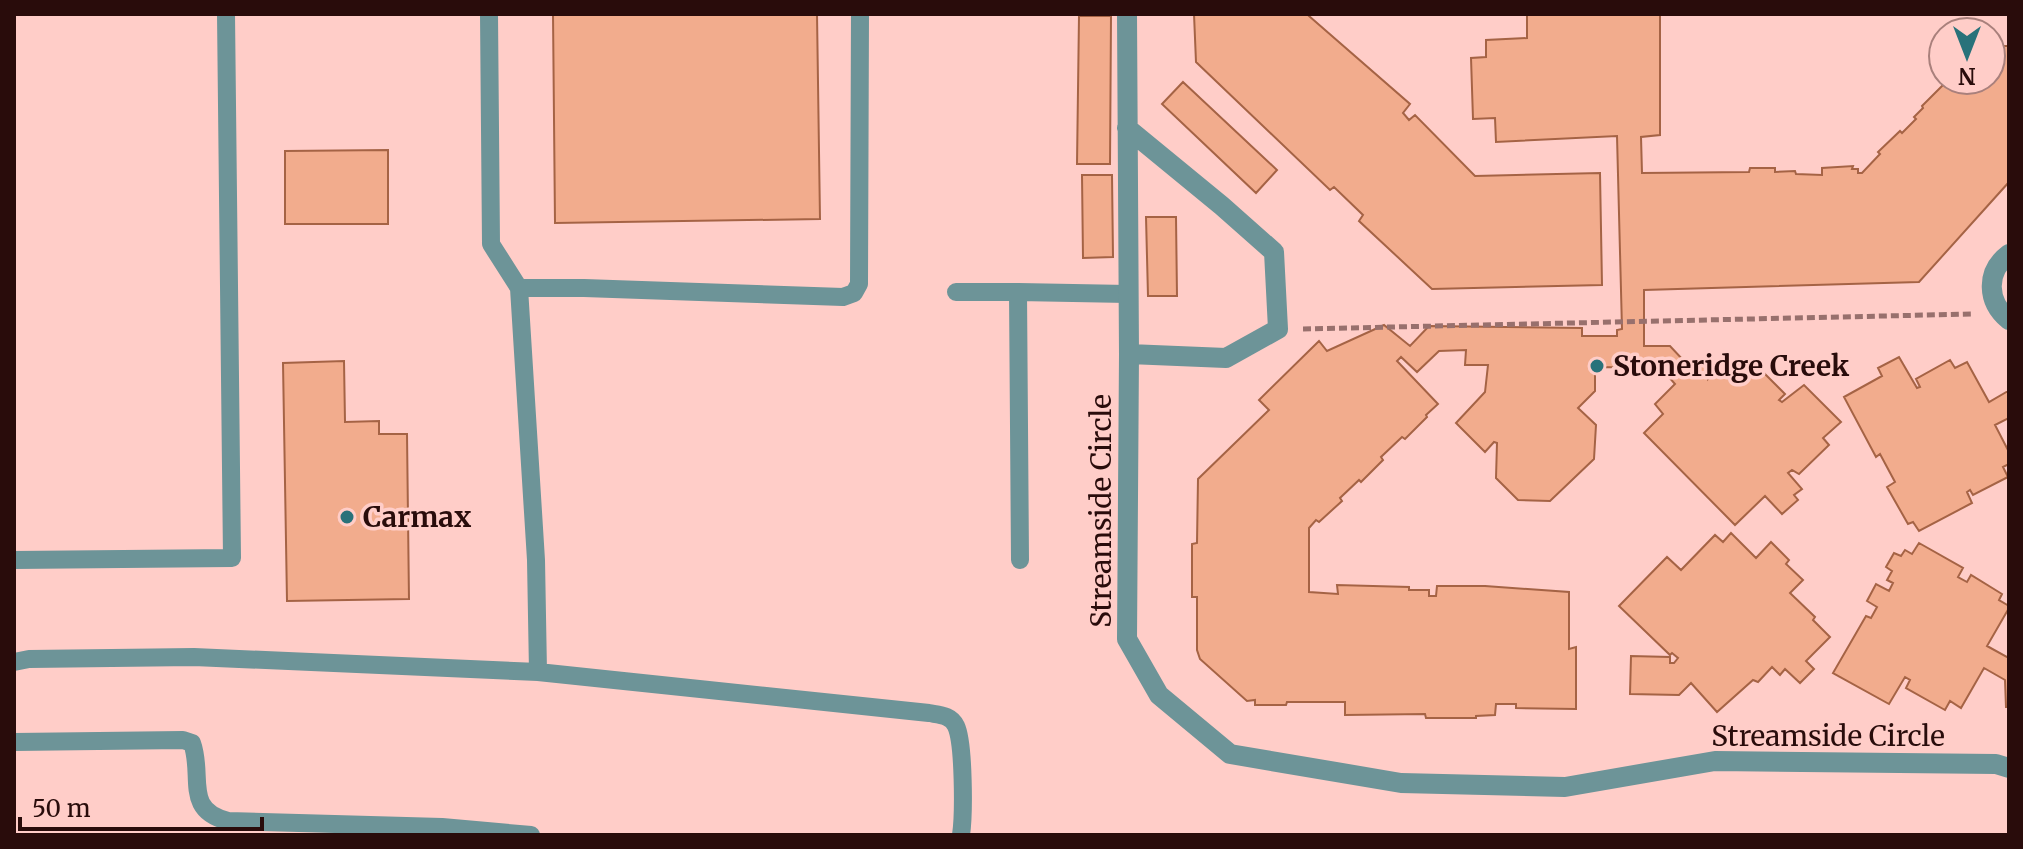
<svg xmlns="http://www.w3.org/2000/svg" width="2023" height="849" viewBox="0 0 2023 849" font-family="Merriweather,serif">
<rect width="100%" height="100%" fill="#ffcdc8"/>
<path fill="#f2ac8d" stroke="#a56345" stroke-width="2" d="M553,14H817L820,219L555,223Z
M1194,14H1310L1309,16L1410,104L1403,113L1409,120L1415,115L1475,176L1600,173L1602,285L1432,289L1359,221L1363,215L1334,187L1330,190L1196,62Z
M1194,14H1310L1309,16L1410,104L1403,113L1409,120L1415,115L1475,176L1600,173L1602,285L1432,289L1359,221L1363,215L1334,187L1330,190L1196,62Z
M1194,14H1310L1309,16L1410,104L1403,113L1409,120L1415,115L1475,176L1600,173L1602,285L1432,289L1359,221L1363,215L1334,187L1330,190L1196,62Z
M1527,14H1660V135L1641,137L1642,173L1749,172L1750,168H1775V172L1795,171L1796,174L1822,175V168L1853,166L1852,169H1858V173H1862L1880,154L1878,152L1900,131L1902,133L1916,119L1914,117L1923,108L1922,106L1947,81L1991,80V46H2009V182L1919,282L1644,290V346H1670L1684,361H1707L1708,379L1721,366L1729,373L1741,361L1751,372L1756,365L1785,394L1779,400L1782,402L1804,385L1841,422L1823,438L1829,445L1799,474L1792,470L1788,473L1802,489L1794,495L1798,500L1782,514L1765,496L1735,525L1644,433L1663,414L1655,404L1675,384L1661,368L1595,367V391L1578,408L1596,425L1594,459L1550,501L1518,500L1496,478L1497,443L1494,442L1485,452L1456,423L1485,392L1488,365H1465L1466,350L1439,351L1417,372L1401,357L1397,361L1438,404L1426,415L1427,417L1405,439L1402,437L1381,457L1383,460L1361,482L1359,480L1340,498L1342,501L1319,522L1316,520L1309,528V592L1338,594L1337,585L1409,587V590H1429V596H1436L1437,586H1485L1569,592V649L1576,647V709L1516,708V704H1496L1495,715L1476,716V718H1426L1425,714L1345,715V702H1287L1286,705H1255V700L1247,701L1200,659L1197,650V597H1192V544L1197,543L1198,479L1269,410L1259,400L1319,341L1327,351L1384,325L1410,346L1429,326L1582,328V336H1617V330L1622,329L1617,136L1496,142L1495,118L1473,119L1471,58L1486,57V40L1527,38Z
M1527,14H1660V135L1641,137L1642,173L1749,172L1750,168H1775V172L1795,171L1796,174L1822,175V168L1853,166L1852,169H1858V173H1862L1880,154L1878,152L1900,131L1902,133L1916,119L1914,117L1923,108L1922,106L1947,81L1991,80V46H2009V182L1919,282L1644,290V346H1670L1684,361H1707L1708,379L1721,366L1729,373L1741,361L1751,372L1756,365L1785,394L1779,400L1782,402L1804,385L1841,422L1823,438L1829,445L1799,474L1792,470L1788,473L1802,489L1794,495L1798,500L1782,514L1765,496L1735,525L1644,433L1663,414L1655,404L1675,384L1661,368L1595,367V391L1578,408L1596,425L1594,459L1550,501L1518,500L1496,478L1497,443L1494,442L1485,452L1456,423L1485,392L1488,365H1465L1466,350L1439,351L1417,372L1401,357L1397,361L1438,404L1426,415L1427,417L1405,439L1402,437L1381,457L1383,460L1361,482L1359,480L1340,498L1342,501L1319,522L1316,520L1309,528V592L1338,594L1337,585L1409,587V590H1429V596H1436L1437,586H1485L1569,592V649L1576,647V709L1516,708V704H1496L1495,715L1476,716V718H1426L1425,714L1345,715V702H1287L1286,705H1255V700L1247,701L1200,659L1197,650V597H1192V544L1197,543L1198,479L1269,410L1259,400L1319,341L1327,351L1384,325L1410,346L1429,326L1582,328V336H1617V330L1622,329L1617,136L1496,142L1495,118L1473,119L1471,58L1486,57V40L1527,38Z
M1527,14H1660V135L1641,137L1642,173L1749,172L1750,168H1775V172L1795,171L1796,174L1822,175V168L1853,166L1852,169H1858V173H1862L1880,154L1878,152L1900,131L1902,133L1916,119L1914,117L1923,108L1922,106L1947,81L1991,80V46H2009V182L1919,282L1644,290V346H1670L1684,361H1707L1708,379L1721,366L1729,373L1741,361L1751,372L1756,365L1785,394L1779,400L1782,402L1804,385L1841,422L1823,438L1829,445L1799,474L1792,470L1788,473L1802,489L1794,495L1798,500L1782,514L1765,496L1735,525L1644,433L1663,414L1655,404L1675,384L1661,368L1595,367V391L1578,408L1596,425L1594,459L1550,501L1518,500L1496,478L1497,443L1494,442L1485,452L1456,423L1485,392L1488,365H1465L1466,350L1439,351L1417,372L1401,357L1397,361L1438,404L1426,415L1427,417L1405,439L1402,437L1381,457L1383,460L1361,482L1359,480L1340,498L1342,501L1319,522L1316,520L1309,528V592L1338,594L1337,585L1409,587V590H1429V596H1436L1437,586H1485L1569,592V649L1576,647V709L1516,708V704H1496L1495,715L1476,716V718H1426L1425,714L1345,715V702H1287L1286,705H1255V700L1247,701L1200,659L1197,650V597H1192V544L1197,543L1198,479L1269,410L1259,400L1319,341L1327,351L1384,325L1410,346L1429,326L1582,328V336H1617V330L1622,329L1617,136L1496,142L1495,118L1473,119L1471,58L1486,57V40L1527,38Z
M1079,16H1111L1110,164H1077Z
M1183,82L1277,170L1256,193L1162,104Z
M388,150V224H285V151Z
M1082,175H1112L1113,257L1083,258Z
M1146,217H1176L1177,296H1148Z
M1899,357L1917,388L1920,387L1916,379L1950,360L1955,368L1967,362L1989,402L2008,391V359H2009V418L1995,425L2009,452V464L2003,467L2008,477L1973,495L1970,490L1967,492L1972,503L1919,531L1913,522L1908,524L1887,487L1895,482L1880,454L1876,457L1844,397L1882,376L1878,368Z
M344,361L345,422L379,421V434H407L409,599L287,601L283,363Z
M1731,533L1756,558L1771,542L1789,560L1786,564L1803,580L1790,593L1815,617L1813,620L1830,637L1806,661L1814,669L1800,683L1785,669L1780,675L1772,667L1758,682L1753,680L1717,712L1691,683L1679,695L1630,694L1631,656L1670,657V663H1674L1678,658L1672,653L1670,655L1619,606L1667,557L1681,570L1715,535L1723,542Z
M1919,543L1963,568L1958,577L1967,582L1971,575L2002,594L1999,600L2009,606V608L1987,646L2009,658V707H2006L2005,680L1984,668L1961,708L1950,701L1945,710L1906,688L1910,680L1905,677L1889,704L1833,673L1866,616L1871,618L1877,607L1867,601L1876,584L1889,591L1893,583L1887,580L1892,571L1886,567L1894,553L1901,556L1905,550L1912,554Z"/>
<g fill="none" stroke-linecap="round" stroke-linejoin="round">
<path stroke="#98706d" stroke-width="5" stroke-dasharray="8 4" stroke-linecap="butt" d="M1303,329L1973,314"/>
<path stroke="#6d9498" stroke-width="18" d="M489,14L491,244L519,288L536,560L538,672
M519,288H584L843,297L854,293L859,284L860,14
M956,292H1018
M14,560L232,558L226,14
M1020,560L1018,292L1128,294
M14,662L29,659L194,657L538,672L929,713C940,715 951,715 956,726C964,743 964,815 961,835
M14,742L183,740L192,743C204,776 183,810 228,821L442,827L531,835"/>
<path stroke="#6d9498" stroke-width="20" d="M1127,14L1129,354L1127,639L1159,695L1230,754L1401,783L1565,787L1715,761L1996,764L2009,768
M1127,128L1222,206L1274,252L1278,329L1226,358L1129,354
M2009,254C1985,272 1987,302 2009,320"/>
</g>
<g fill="#29727a" stroke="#ffcdc8" stroke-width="3">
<circle cx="1597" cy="366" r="8"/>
<circle cx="347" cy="517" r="8"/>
</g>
<g text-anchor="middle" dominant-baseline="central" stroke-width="7" stroke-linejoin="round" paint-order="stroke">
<g font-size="28" font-weight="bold" fill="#290c0b" stroke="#ffcdc8" text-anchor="start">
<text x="1613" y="366">Stoneridge Creek</text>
<text x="363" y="517">Carmax</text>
</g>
<g font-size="28" fill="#290c0b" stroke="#ffcdc8">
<text transform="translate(1101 511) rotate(-90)">Streamside Circle</text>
<text x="1828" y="736">Streamside Circle</text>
</g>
</g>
<rect width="2023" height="849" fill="none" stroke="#290c0b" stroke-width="32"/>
<g transform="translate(1967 56) rotate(180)"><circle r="38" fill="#ffcdc8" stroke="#a9807c" stroke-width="2"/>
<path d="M0-6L14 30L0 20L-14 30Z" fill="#29727a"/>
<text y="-12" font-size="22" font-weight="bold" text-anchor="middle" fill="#290c0b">N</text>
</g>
<path d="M20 817v12h242v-12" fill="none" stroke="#290c0b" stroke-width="4"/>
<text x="32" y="817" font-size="24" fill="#290c0b" stroke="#ffcdc8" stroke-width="6" paint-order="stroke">50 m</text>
</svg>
